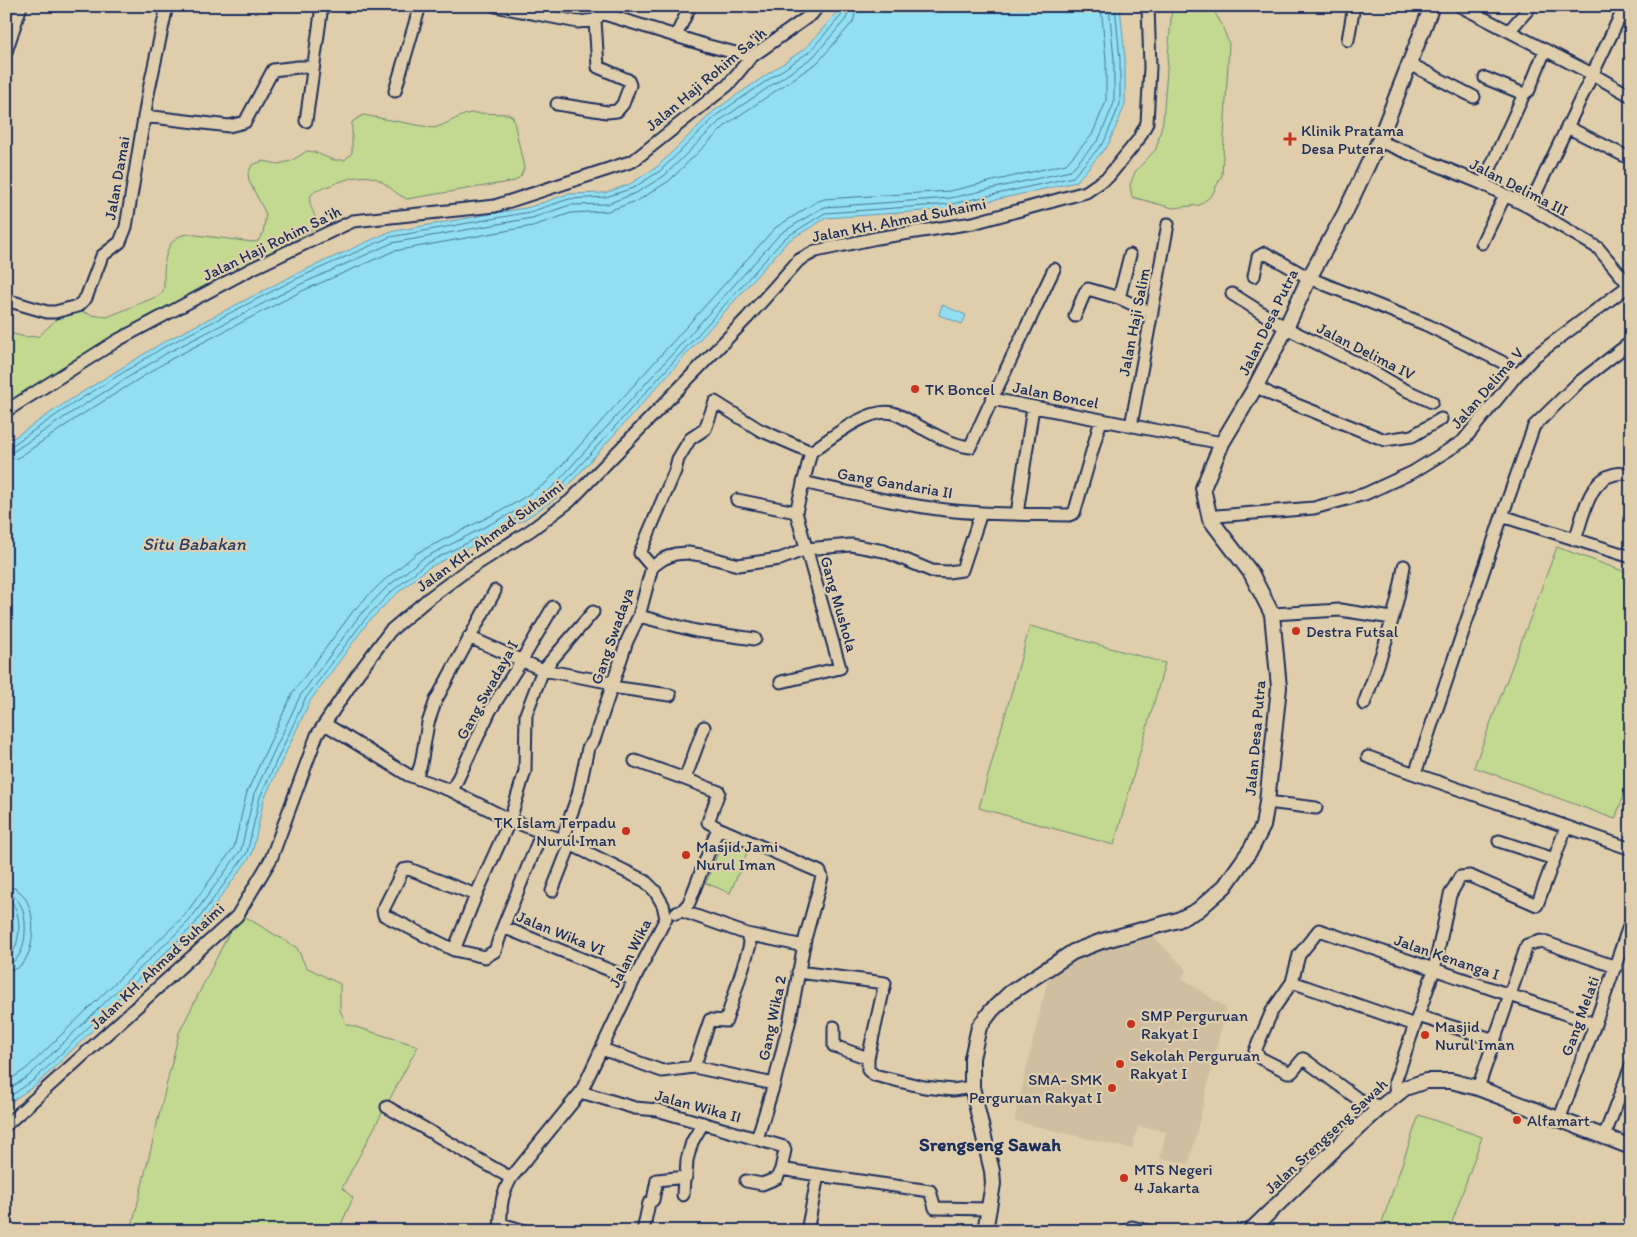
<svg xmlns="http://www.w3.org/2000/svg" width="1637" height="1237" viewBox="0 0 1637 1237" font-family="Itim,sans-serif">
<rect width="100%" height="100%" fill="#e0cdab"/>
<filter id="ink" filterUnits="userSpaceOnUse"><feTurbulence type="fractalNoise" baseFrequency=".02" numOctaves="2"/><feDisplacementMap in="SourceGraphic" scale="10" xChannelSelector="R" yChannelSelector="G"/><feConvolveMatrix kernelMatrix="1 2 1 2 8 2 1 2 1" color-interpolation-filters="sRGB"/></filter>
<g filter="url(#ink)">
<path fill="#d0bea0" d="M1151,934L1186,969L1182,978L1226,1008L1189,1164L1160,1158L1166,1132L1138,1126L1132,1149L1014,1121L1051,966Z"/>
<path fill="#c2d98f" stroke="#6e8476" d="M1172,6H1211L1222,25L1229,44L1222,175L1212,195L1200,205L1173,208L1132,197L1130,185L1135,172L1156,149L1163,121Z
M471,113L508,114L513,117L524,168L521,176L515,181L407,199C397,195 390,187 381,181C361,169 336,184 316,191C303,199 314,210 316,220L310,231L175,305L6,407V332L25,337L39,336L65,311L79,310L91,315L107,317L156,297L162,293L164,288C164,268 162,237 188,234L253,242L258,241L263,233L266,214L249,181L248,174L252,165L263,161L278,164L291,161L307,151L314,152L333,160H345L352,153V122L363,115L433,128C447,125 457,116 471,113Z
M1557,547L1631,574V776L1615,819L1474,767Z
M1030,626L1165,663L1114,845L979,808Z
M723,840L748,850L730,893L706,883Z
M6,902C16,918 15,939 6,955Z
M239,913L297,948L306,967L340,984V1010L346,1024L418,1046L342,1188L353,1198L338,1231H131L179,1033Z
M1419,1115L1482,1137L1449,1231H1379Z"/>
<path fill="#91dff0" stroke="#6299b6" d="M839,6H1120L1125,59V105L1108,145L1076,182L953,209L826,218L788,241L558,497L522,521L428,568L394,596L368,622L310,701L264,799L252,854L198,928L37,1084L6,1105V955C15,939 16,918 6,902V443L68,401L162,343L294,275L389,232L530,207L568,194L605,193L630,184L657,167L715,110L806,48L837,12Z
M942,305L966,315L962,324L939,315Z"/>
<g fill="none" stroke-linecap="round" stroke-linejoin="round">
<path stroke="#4a7598" stroke-width="1" d="M6,447L11,446L71,405L164,347L296,279L390,237L530,212L569,199L606,197L633,188L660,171L718,114L809,52L841,16L844,6
M6,453L14,451L74,411L167,353L299,285L392,243L532,218L570,205L607,204L636,193L664,176L722,119L813,57L846,19L850,6
M6,460L18,458L78,417L171,359L302,291L394,251L533,226L571,213L608,211L639,200L669,181L727,124L818,62L853,22L857,6
M6,886C38,887 39,949 21,965C17,969 12,970 6,970
M6,894C30,895 29,945 17,958C14,962 10,962 6,962
M6,900L11,901C22,914 21,942 11,955L6,956
M6,1082L26,1069L184,916L234,847L247,792L293,692L354,610L381,583L417,553L512,505L546,483L775,228L816,202L824,199L950,191L1066,164L1092,135L1106,101V60L1101,6
M6,1091L30,1075L189,921L241,850L254,794L300,696L360,615L386,588L422,559L516,511L551,489L780,234L820,209L825,207L951,198L1070,171L1099,139L1114,103V59L1109,6
M6,1099L34,1080L194,925L247,853L260,797L305,699L365,619L390,593L425,564L519,517L555,493L785,238L825,213L952,204L1073,177L1104,142L1120,104V59L1115,6"/>
<defs>
<path id="minor" d="M495,6L578,22L595,20L599,16
M1460,6L1592,74L1631,96
M601,13L705,45L751,57
M1509,31L1531,6
M676,36L690,6
M1348,40L1354,6
M6,52L21,6
M1410,64L1474,97
M1485,78L1524,94L1529,90L1545,50
M395,91L420,6
M557,104L607,112L617,111L623,104L630,85L628,80L598,67L595,20
M144,116L229,126L245,122L273,70L298,67H313
M306,121L322,6
M1567,127L1625,156
M1379,141L1483,184L1529,207L1598,248L1629,285
M1483,184L1524,94
M1529,207L1625,6
M1482,243L1505,195
M1254,276L1258,257L1265,253L1309,278L1427,325L1502,362L1516,376
M1232,294L1286,328L1369,369L1401,388L1432,402
M1119,298L1130,255
M6,300L47,312H55L78,306L86,298L102,256L120,242L126,227L148,94L167,6
M1075,316L1085,292L1088,289L1119,298L1152,313
M1631,342L1578,383L1534,426L1502,516L1415,774L1631,849
M1256,386L1272,395L1385,440L1412,436L1441,419
M992,399L1054,269
M6,411L118,340L251,269L353,221L495,206L633,161L728,85L751,57L812,14L818,6
M1131,426L1168,224
M811,452C831,438 868,407 893,413C903,416 914,424 924,429C939,437 953,445 970,447L992,399L1222,443
M803,482C846,492 888,502 931,508C977,515 1023,514 1069,515L1074,513L1076,507L1101,420
M737,500L796,512
M1017,514L1033,407
M1502,516L1631,557
M1210,519L1217,516L1314,508L1365,494L1413,472L1463,441L1516,376L1535,356L1631,284
M1575,540C1585,511 1590,467 1631,474
M652,567L640,553L675,471L678,459L690,439L705,429L715,402L760,430L811,452
M1272,614L1340,610L1392,618
M639,616L696,631L755,639
M469,637L543,670L613,683
M781,682L840,668L796,512L811,452
M611,687L670,695
M1364,704C1380,660 1397,613 1404,566
M325,724L408,775L452,791L510,820L562,840L645,881L655,891L663,905L666,918L634,980L581,1092L511,1178C507,1186 503,1193 502,1202C500,1212 502,1221 499,1231
M704,727L685,779L719,792L708,822L718,828L820,872L822,877L805,939L790,1019L774,1084L757,1139
M1368,757L1415,774
M635,761L685,779
M416,778L421,764L428,723L436,700L495,591
M452,791L490,711L522,660L553,607
M1267,802L1316,808
M542,832L503,927L495,951L485,957L454,950L384,915L383,910L403,870L409,869L476,895L510,820L525,771L526,714L543,670L593,612
M562,840L578,795L588,748L594,740L627,641L639,616L652,567L663,559L675,554L688,553L701,555L738,565L780,559L806,549L851,545L884,551L932,571L948,572L962,570L981,513
M1499,841L1554,859
M552,891L570,845
M682,911L747,934L750,945L726,1021L710,1020L694,1067
M676,913L682,911L689,903L718,828
M503,927L634,980
M747,934L804,946
M454,950L476,895
M798,972L885,983L868,1058V1070L874,1075L924,1087L953,1090L972,1087
M1292,982L1415,1025
M1418,1016L1495,1040
M834,1027V1046L868,1058
M602,1049L662,1071L694,1067L774,1084
M1478,1088L1527,945L1541,941L1616,967
M581,1092L635,1108L657,1110L784,1147L785,1150L781,1169
M1399,1092L1395,1087V1082L1434,970L1450,895L1460,877L1470,876L1537,905L1566,827
M387,1107L511,1178
M1381,1107L1358,1099L1305,1060L1303,1059L1292,1072H1288L1260,1058L1255,1051L1272,1011L1292,982L1299,955L1319,930L1595,1024
M1559,1120L1595,1024L1629,926L1631,925
M6,1125L237,916L271,859L317,735L357,675L390,631L428,599L463,573L531,530L570,501L747,318L799,260L816,251L877,238L973,223L1086,192L1108,177L1138,140L1147,123L1150,67L1148,6
M1604,1137L1631,1066
M746,1181L762,1184L777,1178L781,1169L818,1175
M683,1195L684,1178
M501,1224L525,1231
M643,1231L649,1203L653,1200L657,1180L686,1177L687,1160L692,1142L703,1123
M807,1231L818,1175L930,1191L935,1208L990,1209
M1125,1231L1132,1227L1148,1231"/>
<path id="tertiary" d="M985,1231L993,1184L992,1171L972,1087V1058L979,1027L992,1010L1010,993L1073,952L1102,941L1178,920L1198,910L1225,886L1251,849L1263,826L1267,802L1279,687L1272,614L1251,573L1210,519L1203,488L1222,443L1256,386L1286,328L1309,278L1344,215L1379,141L1432,6
M1250,1231L1340,1144L1381,1107L1405,1088L1426,1081H1451L1478,1088L1631,1147"/>
</defs>
<use href="#minor" stroke="#1b2f5e" stroke-width="15"/>
<use href="#tertiary" stroke="#1b2f5e" stroke-width="18"/>
<use href="#minor" stroke="#e0cdab" stroke-width="11"/>
<use href="#tertiary" stroke="#e0cdab" stroke-width="14"/>
</g>
</g>
<g fill="#c8321e" stroke="#e0cdab" stroke-width="2">
<path d="M1287.5 131.5h5v5h5v5h-5v5h-5v-5h-5v-5h5z"/>
<circle cx="915" cy="389" r="5"/>
<circle cx="1296" cy="631" r="5"/>
<circle cx="626" cy="831" r="5"/>
<circle cx="686" cy="855" r="5"/>
<circle cx="1131" cy="1024" r="5"/>
<circle cx="1425" cy="1035" r="5"/>
<circle cx="1120" cy="1064" r="5"/>
<circle cx="1112" cy="1088" r="5"/>
<circle cx="1517" cy="1120" r="5"/>
<circle cx="1124" cy="1178" r="5"/>
</g>
<g text-anchor="middle" dominant-baseline="central" stroke-width="4.5" stroke-linejoin="round" paint-order="stroke">
<g font-size="16" fill="#1b2f5e" stroke="#e0cdab">
<text transform="translate(706 79) rotate(-40)">Jalan Haji Rohim Sa'ih</text>
<text transform="translate(117 178) rotate(-80)">Jalan Damai</text>
<text transform="translate(1519 187) rotate(27)">Jalan Delima III</text>
<text transform="translate(899 220) rotate(-11)">Jalan KH. Ahmad Suhaimi</text>
<text transform="translate(272 243) rotate(-26)">Jalan Haji Rohim Sa'ih</text>
<text transform="translate(1134 322) rotate(-79)">Jalan Haji Salim</text>
<text transform="translate(1268 322) rotate(-64)">Jalan Desa Putra</text>
<text transform="translate(1366 351) rotate(27)">Jalan Delima IV</text>
<text transform="translate(1487 388) rotate(-49)">Jalan Delima V</text>
<text transform="translate(1056 395) rotate(11)">Jalan Boncel</text>
<text transform="translate(895 483) rotate(10)">Gang Gandaria II</text>
<text transform="translate(490 536) rotate(-36)">Jalan KH. Ahmad Suhaimi</text>
<text transform="translate(839 604) rotate(74)">Gang Mushola</text>
<text transform="translate(612 636) rotate(-71)">Gang Swadaya</text>
<text transform="translate(487 690) rotate(-61)">Gang Swadaya I</text>
<text transform="translate(1255 738) rotate(-85)">Jalan Desa Putra</text>
<text transform="translate(561 933) rotate(22)">Jalan Wika VI</text>
<text transform="translate(630 953) rotate(-63)">Jalan Wika</text>
<text transform="translate(1447 957) rotate(19)">Jalan Kenanga I</text>
<text transform="translate(157 966) rotate(-43)">Jalan KH. Ahmad Suhaimi</text>
<text transform="translate(1580 1016) rotate(-70)">Gang Melati</text>
<text transform="translate(772 1018) rotate(-78)">Gang Wika 2</text>
<text transform="translate(698 1106) rotate(15)">Jalan Wika II</text>
<text transform="translate(1326 1136) rotate(-43)">Jalan Srengseng Sawah</text>
</g>
<g font-size="16" fill="#1b2f5e" stroke="#e0cdab" text-anchor="start">
<text x="1301" y="130">Klinik Pratama<tspan x="1301" dy="18">Desa Putera</tspan></text>
<text x="925" y="389">TK Boncel</text>
<text x="1306" y="631">Destra Futsal</text>
<text x="616" y="822" text-anchor="end">TK Islam Terpadu<tspan x="616" dy="18">Nurul Iman</tspan></text>
<text x="696" y="846">Masjid Jami<tspan x="696" dy="18">Nurul Iman</tspan></text>
<text x="1141" y="1015">SMP Perguruan<tspan x="1141" dy="18">Rakyat I</tspan></text>
<text x="1435" y="1026">Masjid<tspan x="1435" dy="18">Nurul Iman</tspan></text>
<text x="1130" y="1055">Sekolah Perguruan<tspan x="1130" dy="18">Rakyat I</tspan></text>
<text x="1102" y="1079" text-anchor="end">SMA- SMK<tspan x="1102" dy="18">Perguruan Rakyat I</tspan></text>
<text x="1527" y="1120">Alfamart</text>
<text x="1134" y="1169">MTS Negeri<tspan x="1134" dy="18">4 Jakarta</tspan></text>
</g>
<g font-size="18" font-style="italic" fill="#27416d" stroke="#e0cdab">
<text x="194" y="544">Situ Babakan</text>
</g>
<g font-size="19" font-weight="bold" fill="#1b2f5e" stroke="#e0cdab">
<text x="990" y="1144">Srengseng Sawah</text>
</g>
</g>
<rect width="1637" height="1237" fill="none" stroke="#e0cdab" stroke-width="25"/>
<rect x="12" y="12" width="1612" height="1212" fill="none" stroke="#1b2f5e" stroke-width="2" filter="url(#ink)"/>
</svg>
